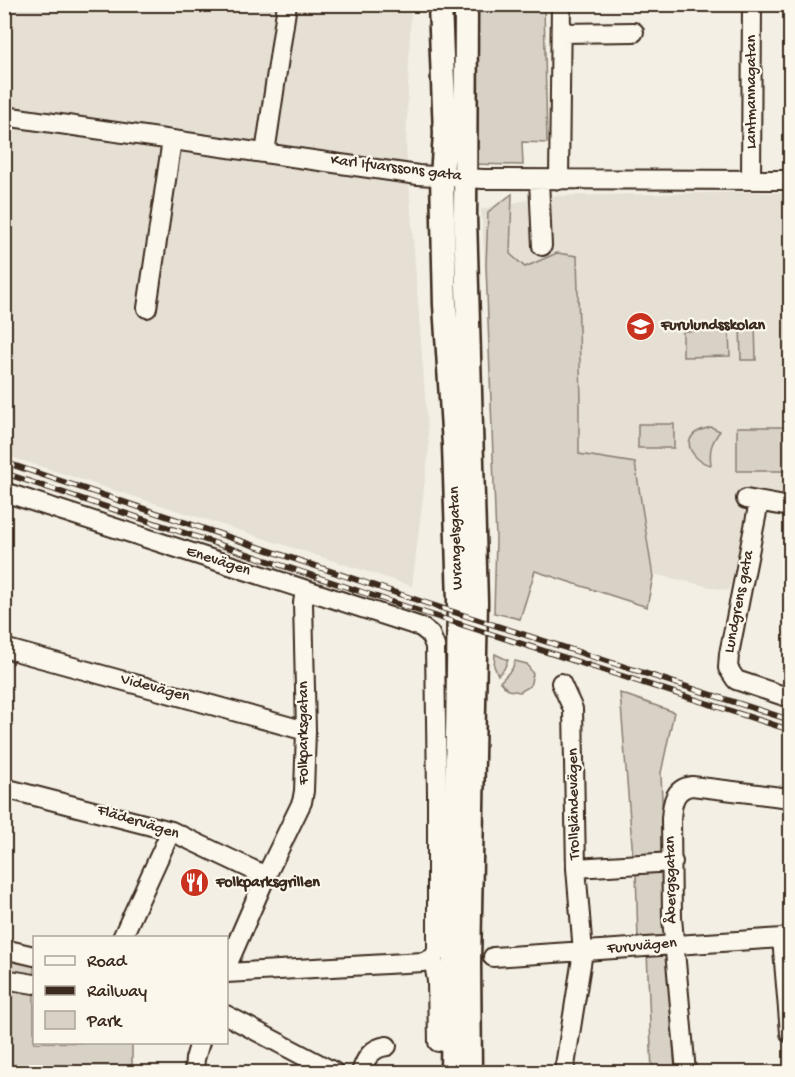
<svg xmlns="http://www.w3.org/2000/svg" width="795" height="1077" viewBox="0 0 795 1077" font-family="'Gochi Hand',sans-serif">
<rect width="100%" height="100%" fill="#f3efe4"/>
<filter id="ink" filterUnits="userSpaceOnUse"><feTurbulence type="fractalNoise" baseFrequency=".0167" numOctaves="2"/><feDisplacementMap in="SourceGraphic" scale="12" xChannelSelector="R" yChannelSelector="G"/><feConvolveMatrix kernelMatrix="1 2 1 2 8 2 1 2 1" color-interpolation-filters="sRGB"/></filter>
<g filter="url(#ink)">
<path fill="#e5dfd4" d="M4,5H411L406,146L429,448L412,586L5,455Z
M750,192L790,193V501L751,494L729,591L653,574L635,463L497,442L481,209L549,196Z"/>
<path fill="#d8d1c6" stroke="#8a7e72" stroke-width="1.5" d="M473,5H544L547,143L522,142L523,165L469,164Z
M512,194L510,254L525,267L557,253L577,256L581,401L579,402V454L635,463L653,577L647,607L535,571L520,619L494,613L496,539L486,265L488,212Z
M740,325H755L756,360H741Z
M683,331H729L730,356L683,357Z
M638,424H674V448H638Z
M711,427L720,431C711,443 709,450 711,465C699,463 682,448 693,435C697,430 705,429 711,427Z
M737,427H790V471H737Z
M495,654L508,660L504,669L498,675L494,666Z
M515,661L527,664L533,674L530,686L520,692L508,690L500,682L512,669Z
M620,693L674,712L661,773L664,854L633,857Z
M636,869L659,871L663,876L666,932L661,940L638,942Z
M4,944L34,950V1042L132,1043V1072H5Z
M647,952L668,954L675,1072H652Z"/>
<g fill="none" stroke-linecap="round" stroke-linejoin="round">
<defs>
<path id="minor" d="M561,33L634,32
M4,116L418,175L483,179L790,180
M265,153L287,4
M539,180L542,246
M559,180L561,4
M751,180L752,4
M147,308L172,140
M4,492L421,627L430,634L435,646L437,794V951L433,958
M746,499L790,507
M759,502L729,654L728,668L736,680L790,698
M4,648L306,731
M561,683L573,709L576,868L673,862
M4,788L171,831L266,876
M122,938L171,831
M782,938L790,1033
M4,949L34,956
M493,957L782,938L790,935
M433,958L437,981L438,1042
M226,968L266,876L302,802L304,791L306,731L303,603L305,591
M226,973L423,962L433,958
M4,979L34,984
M226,1015L334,1072
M194,1072L195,1059L200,1042
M361,1072C366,1058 371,1048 387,1046
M564,1072L583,952L576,868
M686,1072L672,918L671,819C672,804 674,788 692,786L790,798"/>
<path id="major" d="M440,4L445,134L442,176L445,305L454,445L459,601L452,1072
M466,4L465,217L476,602L469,963L470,1072"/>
</defs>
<use href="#minor" stroke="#3b2a1e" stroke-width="22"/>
<use href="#major" stroke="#3b2a1e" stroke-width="27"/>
<use href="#minor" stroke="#fbf7ec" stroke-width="18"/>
<use href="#major" stroke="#fbf7ec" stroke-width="22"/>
<defs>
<path id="rail" d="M4,462L432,605L790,720
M4,473L413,609L790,730"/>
</defs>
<use href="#rail" stroke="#3b2a1e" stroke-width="6"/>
<use href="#rail" stroke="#fbf7ec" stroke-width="4" stroke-dasharray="11" stroke-linecap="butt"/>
</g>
</g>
<defs>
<symbol id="school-disc" viewBox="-11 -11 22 22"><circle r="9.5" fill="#c8321e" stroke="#fbf7ec"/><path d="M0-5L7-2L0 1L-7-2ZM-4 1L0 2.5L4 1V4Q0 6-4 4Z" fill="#fff"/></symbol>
<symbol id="restaurant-disc" viewBox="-11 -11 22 22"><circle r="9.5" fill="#c8321e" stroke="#fbf7ec"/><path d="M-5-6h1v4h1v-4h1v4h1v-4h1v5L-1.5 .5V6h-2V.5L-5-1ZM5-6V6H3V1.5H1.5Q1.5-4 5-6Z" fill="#fff"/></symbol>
</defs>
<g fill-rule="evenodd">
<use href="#school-disc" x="624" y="310" width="33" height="33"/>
<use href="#restaurant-disc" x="178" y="866" width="33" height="33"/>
</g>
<g text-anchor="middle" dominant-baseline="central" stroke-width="4.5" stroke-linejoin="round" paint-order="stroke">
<g font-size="16" fill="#3b2a1e" stroke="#fbf7ec">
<text transform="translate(752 92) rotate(-90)">Lantmannagatan</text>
<text transform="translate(396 169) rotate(7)">Karl Ifvarssons gata</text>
<text transform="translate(457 538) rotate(-92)">Wrangelsgatan</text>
<text transform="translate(218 562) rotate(18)">Enevägen</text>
<text transform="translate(740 602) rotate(-79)">Lundgrens gata</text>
<text transform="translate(155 689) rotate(15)">Videvägen</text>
<text transform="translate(304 733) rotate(-90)">Folkparksgatan</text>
<text transform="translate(575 804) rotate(-91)">Trollsländevägen</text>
<text transform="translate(138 823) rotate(17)">Flädervägen</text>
<text transform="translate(672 880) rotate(-91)">Åbergsgatan</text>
<text transform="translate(642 947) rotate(-5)">Furuvägen</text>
</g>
<g font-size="16" font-weight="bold" fill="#3b2a1e" stroke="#fbf7ec" text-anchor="start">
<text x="661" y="326">Furulundsskolan</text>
<text x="216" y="883">Folkparksgrillen</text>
</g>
</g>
<rect width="795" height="1077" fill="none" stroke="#fbf7ec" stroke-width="24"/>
<rect x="12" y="12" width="771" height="1053" fill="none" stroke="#3b2a1e" stroke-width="2" filter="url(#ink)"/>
<rect x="33" y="936" width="195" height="108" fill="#fbf7ec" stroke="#aea59a" stroke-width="1.5"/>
<rect x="45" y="956" width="30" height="9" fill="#fbf7ec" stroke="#aea59a" stroke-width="1.5"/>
<text x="87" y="966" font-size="18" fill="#3b2a1e">Road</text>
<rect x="45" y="986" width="30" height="9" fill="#3b2a1e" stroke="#aea59a" stroke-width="1.5"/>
<text x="87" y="996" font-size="18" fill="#3b2a1e">Railway</text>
<rect x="45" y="1011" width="30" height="18" fill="#d8d1c6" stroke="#aea59a" stroke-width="1.5"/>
<text x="87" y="1026" font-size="18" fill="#3b2a1e">Park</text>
</svg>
